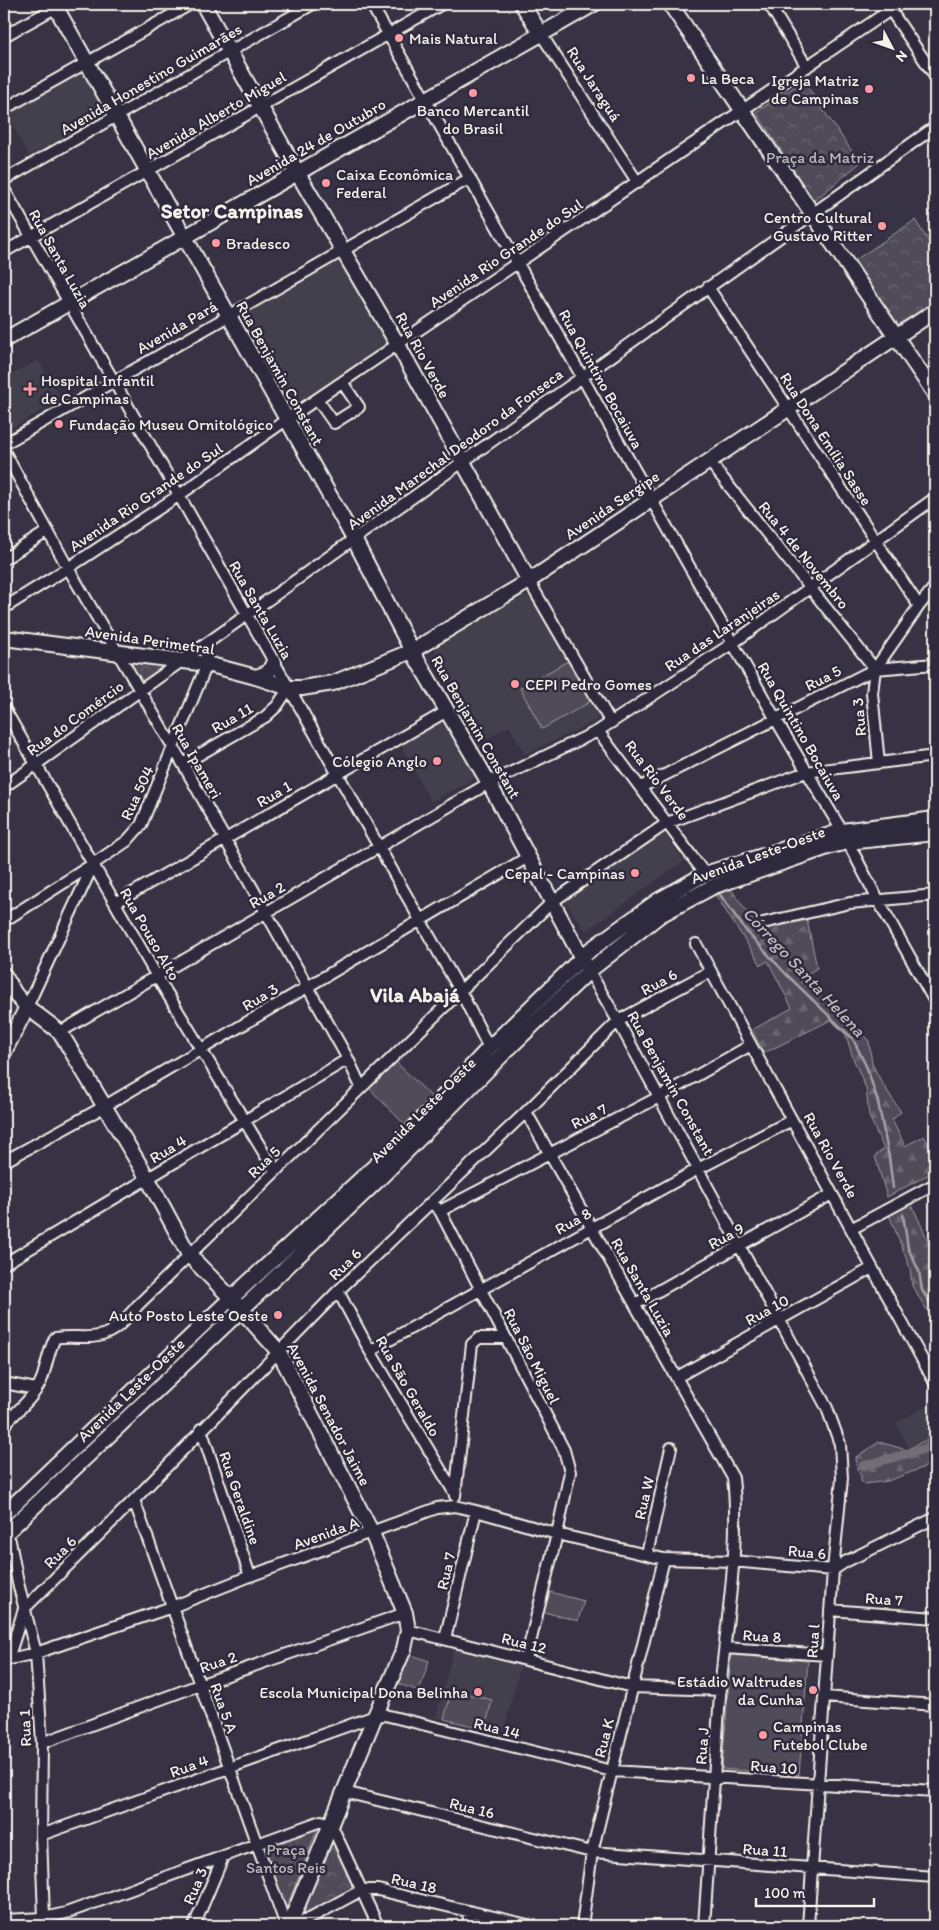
<svg xmlns="http://www.w3.org/2000/svg" width="939" height="1930" viewBox="0 0 939 1930" font-family="Itim,sans-serif">
<defs>
<pattern id="forest-firs" width="22" height="20" patternUnits="userSpaceOnUse" patternTransform="scale(1.25)"><rect width="22" height="20" fill="#504b59"/><path d="M5 1l3.5 6h-7zM16 11l3.5 6h-7z" fill="#6a6571"/></pattern>
<pattern id="park-crowns" width="20" height="18" patternUnits="userSpaceOnUse" patternTransform="scale(1.25)"><rect width="20" height="18" fill="#504b59"/><path d="M2 6a3 3 0 1 1 6 0M12 15a3 3 0 1 1 6 0" fill="none" stroke="#6a6571"/></pattern>
</defs>
<rect width="100%" height="100%" fill="#373244"/>
<filter id="ink" filterUnits="userSpaceOnUse"><feTurbulence type="fractalNoise" baseFrequency=".02" numOctaves="2"/><feDisplacementMap in="SourceGraphic" scale="10" xChannelSelector="R" yChannelSelector="G"/><feConvolveMatrix kernelMatrix="1 2 1 2 8 2 1 2 1" color-interpolation-filters="sRGB"/></filter>
<g filter="url(#ink)">
<path fill="#433f4e" d="M83,71L106,114L29,156L6,113Z
M341,257L391,341L286,412L238,318Z
M38,360L62,399L4,432V379Z
M523,595L532,597L600,713L596,721L525,754L509,726L479,743L431,656L438,647Z
M444,721L475,778L431,802L400,744Z
M662,830L684,861L586,931L564,901Z
M934,1402L935,1435L910,1449L896,1423Z
M454,1647L521,1664L503,1734L436,1717Z"/>
<path fill="#504b59" stroke="#a29ea0" d="M568,661L590,702L542,729L520,688Z
M395,1061L434,1099L406,1126L368,1087Z
M550,1592L584,1601L578,1621L544,1612Z
M406,1653L429,1661L419,1691L396,1683Z
M731,1655L808,1661L799,1775L722,1769Z
M452,1690L492,1700L485,1729L444,1719Z"/>
<path fill="url(#forest-firs)" stroke="#a29ea0" d="M728,885L760,930L807,920L817,968L806,975L804,983L838,1012L869,1041L872,1064L882,1083L901,1112L892,1120L905,1146L924,1136L935,1156V1171L887,1197L875,1156L884,1149L869,1116L866,1088L853,1058L846,1035L831,1020L764,1053L752,1030L792,1008L768,961L761,965L714,893Z
M910,1200L935,1257V1281L929,1285L935,1297V1323L912,1286L910,1268L888,1212Z
M935,1435V1463L888,1481L864,1484L861,1481V1475L857,1470L856,1457L879,1442L907,1450Z"/>
<path fill="url(#park-crowns)" stroke="#a29ea0" d="M803,81L860,163L814,201L756,112Z
M915,220L935,251V308L902,330L854,261Z
M127,660L167,663L142,685Z
M314,1827L317,1830L287,1906H284L262,1850L265,1845Z
M333,1836C339,1849 358,1878 350,1890L327,1903L304,1913L300,1911Z"/>
<g fill="none" stroke-linecap="round" stroke-linejoin="round">
<path stroke="#a6a2a4" stroke-width="2.5" d="M718,892L747,932L786,974L853,1039L867,1068L878,1102L889,1157L893,1188
M903,1214L908,1248L919,1271L922,1290L935,1311"/>
<path stroke="#726e77" stroke-width="9" d="M863,1466L935,1446"/>
<defs>
<path id="street" d="M371,4L775,718L842,831L878,900L935,1002
M769,4L807,67
M887,5L935,76
M541,34L638,183
M4,36L62,4
M4,109L191,4
M4,180L313,4
M4,189L289,688L461,992L489,1048
M4,252L442,4
M708,287L919,606
M317,399L334,423L359,407L342,382
M4,444L470,178
M4,451L68,568L183,764L348,1059L361,1087
M709,461L875,669
M4,559L48,531
M529,581L611,723
M4,608L68,568L178,496L286,420L899,4
M875,669L872,693L879,763
M875,669L935,664
M4,708L156,975L275,1171
M598,731L705,874
M183,764L265,717L277,706L289,688
M4,787L935,127
M641,787L875,669L919,606L935,586
M115,903L447,711
M4,921L93,864L127,841L141,825L207,664L205,645
M763,923L850,903L935,895
M696,944L935,1383
M589,971L618,1021L827,1408L840,1444L842,1478L833,1570L808,1926
M27,1007L93,865
M60,1032L489,783L598,731L733,643L935,498
M526,1112L733,1478C740,1539 728,1610 722,1671C715,1756 710,1841 704,1926
M5,1161L98,1110L528,857
M431,1202L440,1211L564,1450L570,1472L557,1534L526,1659
M440,1211L659,1097L751,1045
M851,1229L935,1184
M4,1264L348,1059
M338,1291L370,1351L455,1494
M635,1304L832,1194
M370,1351L698,1169L792,1120
M677,1377L872,1268
M4,1383L36,1389
M4,1425C17,1411 37,1395 43,1376C47,1363 49,1350 55,1338C70,1335 84,1339 98,1336C116,1333 127,1317 138,1305L552,902L667,823L806,772L935,756
M201,1429L250,1576
M455,1496L472,1344L479,1338H506
M134,1500L286,1926
M6,1533L10,1541L18,1583L36,1653L42,1743L41,1835L44,1918L41,1926
M647,1554L671,1448
M830,1610L935,1618
M408,1630L632,1687L721,1690
M445,1639L476,1511
M725,1648L827,1655
M8,1659L24,1609L134,1500L338,1291L526,1112L618,1021L711,971
M5,1660L36,1653L172,1607L250,1576L437,1508L455,1506L476,1511L557,1534L664,1559L732,1561L833,1570L845,1562L935,1518
M824,1697L935,1705
M42,1743L199,1685L405,1613
M344,1792L592,1852L935,1877
M41,1835L375,1716L385,1715L612,1771L935,1791
M468,1912L470,1926
M4,1920L44,1918L66,1913L321,1821L331,1824L378,1926
M194,1926L223,1857
M295,1926L362,1890H378L532,1926
M582,1926L592,1852L664,1559"/>
<path id="secondary" d="M54,4L354,539L412,651L489,783L586,966
M203,4L297,172L398,345L529,581
M522,4L541,34
M670,4L935,394
M4,340L594,4
M4,638L207,664L256,677L289,688H302L333,683L412,651L529,581L935,311
M256,677L268,673L274,662
M4,975L15,994L27,1007L60,1032L148,1179L189,1255L231,1298L279,1352L372,1533L405,1613L408,1630L404,1649L375,1716L289,1926
M4,1052L27,1007
M4,1514L227,1302L398,1145L489,1048L590,950L659,900L705,874L842,831L935,819
M4,1535L377,1181L509,1048L589,971L660,915L712,887L831,846L848,842L935,833"/>
</defs>
<use href="#street" stroke="#f4f1e8" stroke-width="14"/>
<use href="#secondary" stroke="#f4f1e8" stroke-width="18"/>
<use href="#street" stroke="#2f2a3d" stroke-width="10"/>
<use href="#secondary" stroke="#2f2a3d" stroke-width="14"/>
</g>
</g>
<g fill="#ff9aa2" stroke="#2f2a3d" stroke-width="2">
<circle cx="399" cy="38" r="5"/>
<circle cx="691" cy="78" r="5"/>
<circle cx="869" cy="89" r="5"/>
<circle cx="473" cy="93" r="5"/>
<circle cx="326" cy="183" r="5"/>
<circle cx="882" cy="226" r="5"/>
<circle cx="216" cy="243" r="5"/>
<path d="M27.5 381.5h5v5h5v5h-5v5h-5v-5h-5v-5h5z"/>
<circle cx="59" cy="424" r="5"/>
<circle cx="515" cy="684" r="5"/>
<circle cx="437" cy="761" r="5"/>
<circle cx="635" cy="873" r="5"/>
<circle cx="278" cy="1315" r="5"/>
<circle cx="813" cy="1690" r="5"/>
<circle cx="478" cy="1692" r="5"/>
<circle cx="763" cy="1735" r="5"/>
</g>
<g text-anchor="middle" dominant-baseline="central" stroke-width="5" stroke-linejoin="round" paint-order="stroke">
<g font-size="16" fill="#f4f1e8" stroke="#2f2a3d" text-anchor="start">
<text x="409" y="38">Mais Natural</text>
<text x="701" y="78">La Beca</text>
<text x="859" y="80" text-anchor="end">Igreja Matriz<tspan x="859" dy="18">de Campinas</tspan></text>
<text x="473" y="110" text-anchor="middle">Banco Mercantil<tspan x="473" dy="18">do Brasil</tspan></text>
<text x="336" y="174">Caixa Econômica<tspan x="336" dy="18">Federal</tspan></text>
<text x="872" y="217" text-anchor="end">Centro Cultural<tspan x="872" dy="18">Gustavo Ritter</tspan></text>
<text x="226" y="243">Bradesco</text>
<text x="41" y="380">Hospital Infantil<tspan x="41" dy="18">de Campinas</tspan></text>
<text x="69" y="424">Fundação Museu Ornitológico</text>
<text x="525" y="684">CEPI Pedro Gomes</text>
<text x="427" y="761" text-anchor="end">Cólegio Anglo</text>
<text x="625" y="873" text-anchor="end">Cepal - Campinas</text>
<text x="268" y="1315" text-anchor="end">Auto Posto Leste Oeste</text>
<text x="803" y="1681" text-anchor="end">Estádio Waltrudes<tspan x="803" dy="18">da Cunha</tspan></text>
<text x="468" y="1692" text-anchor="end">Escola Municipal Dona Belinha</text>
<text x="773" y="1726">Campinas<tspan x="773" dy="18">Futebol Clube</tspan></text>
</g>
<g font-size="16" fill="#f4f1e8" stroke="#2f2a3d">
<text transform="translate(151 79) rotate(-30)">Avenida Honestino Guimarães</text>
<text transform="translate(594 84) rotate(57)">Rua Jaraguá</text>
<text transform="translate(216 115) rotate(-30)">Avenida Alberto Miguel</text>
<text transform="translate(316 142) rotate(-30)">Avenida 24 de Outubro</text>
<text transform="translate(506 253) rotate(-34)">Avenida Rio Grande do Sul</text>
<text transform="translate(60 259) rotate(61)">Rua Santa Luzia</text>
<text transform="translate(177 327) rotate(-30)">Avenida Pará</text>
<text transform="translate(423 355) rotate(61)">Rua Rio Verde</text>
<text transform="translate(280 373) rotate(61)">Rua Benjamin Constant</text>
<text transform="translate(601 379) rotate(61)">Rua Quintino Bocaiuva</text>
<text transform="translate(826 439) rotate(57)">Rua Dona Emília Sasse</text>
<text transform="translate(455 449) rotate(-36)">Avenida Marechal Deodoro da Fonseca</text>
<text transform="translate(146 497) rotate(-34)">Avenida Rio Grande do Sul</text>
<text transform="translate(612 505) rotate(-34)">Avenida Sergipe</text>
<text transform="translate(804 555) rotate(51)">Rua 4 de Novembro</text>
<text transform="translate(261 610) rotate(60)">Rua Santa Luzia</text>
<text transform="translate(722 630) rotate(-34)">Rua das Laranjeiras</text>
<text transform="translate(150 640) rotate(8)">Avenida Perimetral</text>
<text transform="translate(823 678) rotate(-27)">Rua 5</text>
<text transform="translate(859 717) rotate(-95)">Rua 3</text>
<text transform="translate(75 718) rotate(-36)">Rua do Comércio</text>
<text transform="translate(232 718) rotate(-30)">Rua 11</text>
<text transform="translate(476 727) rotate(60)">Rua Benjamin Constant</text>
<text transform="translate(801 731) rotate(60)">Rua Quintino Bocaiuva</text>
<text transform="translate(197 761) rotate(60)">Rua Ipameri</text>
<text transform="translate(657 780) rotate(53)">Rua Rio Verde</text>
<text transform="translate(137 793) rotate(-65)">Rua 504</text>
<text transform="translate(274 794) rotate(-30)">Rua 1</text>
<text transform="translate(758 855) rotate(-20)">Avenida Leste-Oeste</text>
<text transform="translate(267 895) rotate(-30)">Rua 2</text>
<text transform="translate(150 934) rotate(60)">Rua Pouso Alto</text>
<text transform="translate(659 982) rotate(-28)">Rua 6</text>
<text transform="translate(260 997) rotate(-31)">Rua 3</text>
<text transform="translate(671 1083) rotate(61)">Rua Benjamin Constant</text>
<text transform="translate(423 1110) rotate(-45)">Avenida Leste-Oeste</text>
<text transform="translate(589 1116) rotate(-27)">Rua 7</text>
<text transform="translate(168 1149) rotate(-31)">Rua 4</text>
<text transform="translate(831 1155) rotate(61)">Rua Rio Verde</text>
<text transform="translate(264 1162) rotate(-44)">Rua 5</text>
<text transform="translate(573 1221) rotate(-29)">Rua 8</text>
<text transform="translate(726 1236) rotate(-29)">Rua 9</text>
<text transform="translate(345 1264) rotate(-44)">Rua 6</text>
<text transform="translate(643 1287) rotate(60)">Rua Santa Luzia</text>
<text transform="translate(767 1310) rotate(-29)">Rua 10</text>
<text transform="translate(532 1356) rotate(63)">Rua São Miguel</text>
<text transform="translate(408 1386) rotate(60)">Rua São Geraldo</text>
<text transform="translate(131 1390) rotate(-44)">Avenida Leste-Oeste</text>
<text transform="translate(329 1414) rotate(62)">Avenida Senador Jaime</text>
<text transform="translate(240 1498) rotate(71)">Rua Geraldine</text>
<text transform="translate(644 1498) rotate(-77)">Rua W</text>
<text transform="translate(326 1533) rotate(-20)">Avenida A</text>
<text transform="translate(60 1552) rotate(-45)">Rua 6</text>
<text transform="translate(807 1552) rotate(5)">Rua 6</text>
<text transform="translate(446 1571) rotate(-77)">Rua 7</text>
<text transform="translate(884 1599) rotate(4)">Rua 7</text>
<text transform="translate(762 1636) rotate(4)">Rua 8</text>
<text transform="translate(813 1641) rotate(-86)">Rua l</text>
<text transform="translate(524 1643) rotate(14)">Rua 12</text>
<text transform="translate(218 1662) rotate(-19)">Rua 2</text>
<text transform="translate(224 1708) rotate(70)">Rua 5 A</text>
<text transform="translate(25 1728) rotate(-92)">Rua 1</text>
<text transform="translate(497 1728) rotate(14)">Rua 14</text>
<text transform="translate(604 1738) rotate(-76)">Rua K</text>
<text transform="translate(702 1746) rotate(-86)">Rua J</text>
<text transform="translate(189 1766) rotate(-20)">Rua 4</text>
<text transform="translate(774 1767) rotate(4)">Rua 10</text>
<text transform="translate(472 1808) rotate(14)">Rua 16</text>
<text transform="translate(765 1850) rotate(4)">Rua 11</text>
<text transform="translate(414 1883) rotate(13)">Rua 18</text>
<text transform="translate(195 1886) rotate(-67)">Rua 3</text>
</g>
<g font-size="16" fill="#bbb7b6" stroke="#2f2a3d">
<text x="820" y="157">Praça da Matriz</text>
<text x="286" y="1849">Praça<tspan x="286" dy="18">Santos Reis</tspan></text>
</g>
<g font-size="18" font-style="italic" fill="#bab6b5" stroke="#2f2a3d">
<text transform="translate(804 972) rotate(47)">Córrego Santa Helena</text>
</g>
<g font-size="21" font-weight="bold" fill="#f4f1e8" stroke="#2f2a3d">
<text x="232" y="210">Setor Campinas</text>
<text x="415" y="994">Vila Abajá</text>
</g>
</g>
<rect width="939" height="1930" fill="none" stroke="#2f2a3d" stroke-width="20"/>
<rect x="10" y="10" width="919" height="1910" fill="none" stroke="#f4f1e8" stroke-width="2" filter="url(#ink)"/>
<g transform="translate(892 48) rotate(131)" stroke="#2f2a3d" stroke-width="4" paint-order="stroke">
<path d="M0-4L9 19L0 12L-9 19Z" fill="#f4f1e8"/>
<text y="-8" font-size="14" font-weight="bold" text-anchor="middle" fill="#f4f1e8">N</text>
</g>
<path d="M756 1898v8h118v-8" fill="none" stroke="#f4f1e8" stroke-width="2.5"/>
<text x="764" y="1898" font-size="15" fill="#f4f1e8" stroke="#2f2a3d" stroke-width="4" paint-order="stroke">100 m</text>
</svg>
